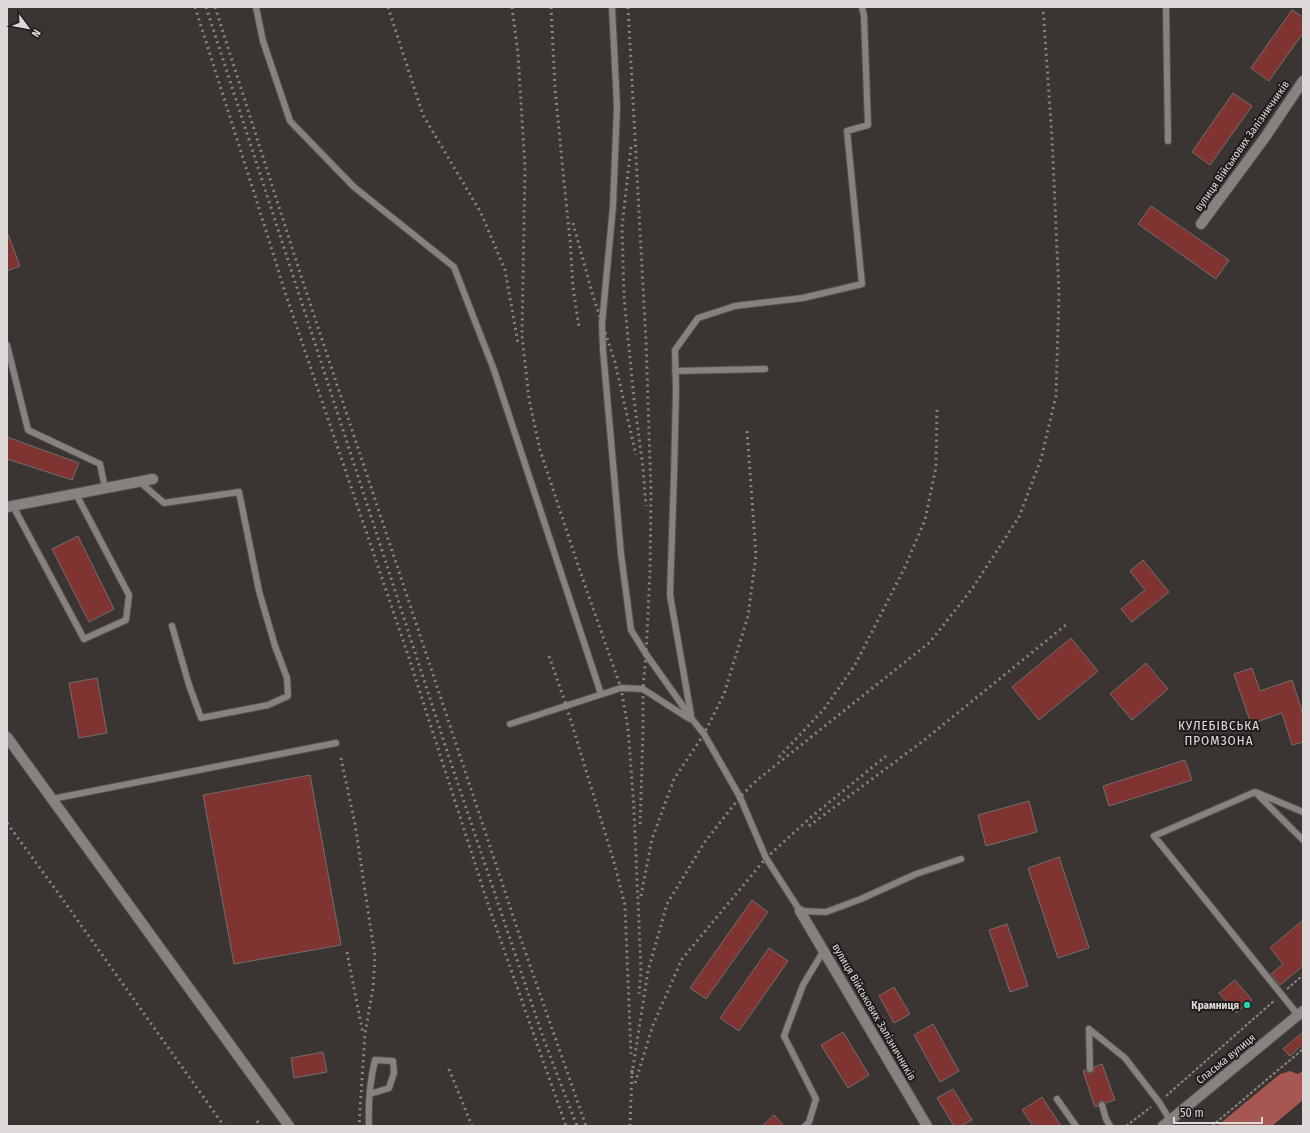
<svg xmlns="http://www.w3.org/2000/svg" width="1310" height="1133" viewBox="0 0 1310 1133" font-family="'Fira Sans Condensed',sans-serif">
<rect width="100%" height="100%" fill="#3a3433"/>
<path fill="#a65752" d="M1290,1071L1298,1074L1303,1071V1100L1272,1126H1217L1280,1074Z"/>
<path fill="#803432" stroke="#736d6c" d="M1292,10L1303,17V33L1269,81L1251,68Z
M1233,93L1252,106L1210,165L1192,152Z
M1151,206L1229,260L1216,279L1138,224Z
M8,234L20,266L7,271V235Z
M7,437L79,463L72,480L7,459Z
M78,536L114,609L89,622L52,549Z
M1143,560L1169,592L1132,622L1121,609L1145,590L1130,571Z
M1071,638L1098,671L1039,720L1012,687Z
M1146,663L1168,689L1132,720L1110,694Z
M1252,668L1260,691L1292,680L1303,714V742L1292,745L1282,713L1251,724L1234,674Z
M97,678L107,733L79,738L69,683Z
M1185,760L1192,780L1109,806L1103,786Z
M310,775L341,945L234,964L203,795Z
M1029,801L1037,832L986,846L978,815Z
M1059,857L1089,948L1058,958L1028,868Z
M752,900L768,912L706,999L690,988Z
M1303,920V966L1280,985L1271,974L1283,964L1270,948Z
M1007,924L1028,986L1010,992L989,930Z
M769,948L788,961L739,1031L720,1018Z
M1235,980L1252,1000L1236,1013L1219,993Z
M894,987L910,1014L894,1023L879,996Z
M933,1024L959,1071L940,1082L914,1035Z
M843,1032L869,1075L848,1088L821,1045Z
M1303,1032V1044L1290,1056L1283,1049Z
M323,1052L327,1072L294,1078L291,1058Z
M1102,1064L1115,1100L1106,1103L1103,1101H1100L1098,1104V1106L1095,1107L1083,1071L1086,1070L1088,1073H1092L1094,1071V1067Z
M953,1089L972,1120L961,1126H954L937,1098Z
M1042,1097L1061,1126H1033L1022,1110Z
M774,1115L784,1126H762Z"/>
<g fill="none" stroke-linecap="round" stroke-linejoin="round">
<defs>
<path id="service" d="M256,7L263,41L290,121L354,187L454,267L494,370L601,694
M612,7L617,106L613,206L602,324L603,350L621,554L631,630L646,654L692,719L704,734L740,797L766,858L800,911L826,912L861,899L916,874L961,859
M1166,7L1168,141
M7,345L28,430L100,464L105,488
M675,371L765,369
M140,482L164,503L239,492L259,591L275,646L287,678L288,696L268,705L201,718L189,685L172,626
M13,506L84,639L126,620L129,595L76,494
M691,715L670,595L674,475L676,391L675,350L698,318L735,306L803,298L862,284L847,131L868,125L864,16L862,7
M510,724L621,688L643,689L674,709L690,719
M1258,793L1303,812
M52,799L336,743
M1298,1015L1154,836L1255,792L1303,840
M1089,1029L1125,1058L1159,1102L1170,1120
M1089,1029L1090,1069
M1057,1099L1076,1126
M1102,1105L1106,1119L1110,1126
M369,1126C368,1104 370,1081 375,1060L393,1061L394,1073L389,1088L370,1094
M805,1126L809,1122L816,1099L784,1036L803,985L824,950"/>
<path id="minor" d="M1201,224L1266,136L1303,81
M7,507L153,479
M7,737L289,1126
M800,911L927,1126"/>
<path id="tertiary" d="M1163,1126L1303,1011"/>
</defs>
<use href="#service" stroke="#555150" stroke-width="8"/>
<use href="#minor" stroke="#555150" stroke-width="12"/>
<use href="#tertiary" stroke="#555150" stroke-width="12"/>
<path stroke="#898483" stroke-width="2" stroke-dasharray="3 2" stroke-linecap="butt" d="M1287,989L1303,975
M1166,1096L1275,1000
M1126,1126L1151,1107
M1212,1126L1303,1049"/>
<use href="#service" stroke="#878180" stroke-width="6"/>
<use href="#minor" stroke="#878180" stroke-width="10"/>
<use href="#tertiary" stroke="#878180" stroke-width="10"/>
<path stroke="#898584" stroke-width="3" stroke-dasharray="2 4" stroke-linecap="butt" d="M195,7L257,202L286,295L408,655L489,907L566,1126
M206,7L447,751L544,1040L577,1126
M215,7L303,282L518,931L586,1126
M388,7L423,115L481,213L505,270L518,343
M512,7L518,54L525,167L522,335L529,399L540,450L580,571L621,688L628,728L634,809L641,971L639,994
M551,7L555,88L564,182L570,239L573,287L579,327
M628,7L646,341L651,492L650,572L646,654L643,689V732L640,828
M631,147L622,227L624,297L634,399L643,468L646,506
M573,223L593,296L615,362L636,455
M549,656L566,705L614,862L625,905L631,1054
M779,757L824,709L855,665L905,567L925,520L936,467L937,408
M341,758L355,824L375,957L373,988L365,1034L359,1126
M7,823L61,897L224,1126
M809,826L923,741L1067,624
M641,896L652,839L674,779L704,734L724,694L748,616L756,555L747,431
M347,952L363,1034
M449,1069L472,1126
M632,1074L648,971L667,904L704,843L740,797L756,781L930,642L972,589L1019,517L1041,459L1056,396L1059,293L1052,138L1043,7
M635,1083L653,1025L682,959L766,858L810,818L886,756
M257,1121L261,1126
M630,1126L632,1070"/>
</g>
<circle fill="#1cd5b1" stroke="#1f1c1c" stroke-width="1.5" cx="1247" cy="1005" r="4"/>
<g text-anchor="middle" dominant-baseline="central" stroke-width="4" stroke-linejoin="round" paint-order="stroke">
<g font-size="11" fill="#dcd9d8" stroke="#1f1c1c">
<text transform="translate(1242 146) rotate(-55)">вулиця Військових Залізничників</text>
<text transform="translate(874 1012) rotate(60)">вулиця Військових Залізничників</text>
<text transform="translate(1226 1059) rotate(-39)">Спаська вулиця</text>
</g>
<g font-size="11" font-weight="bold" fill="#dcd9d8" stroke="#1f1c1c" text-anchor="end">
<text x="1239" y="1005">Крамниця</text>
</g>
<g font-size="13" letter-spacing="1" fill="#e1dad9" stroke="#1f1c1c">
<text x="1219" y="725">КУЛЕБІВСЬКА<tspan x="1219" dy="15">ПРОМЗОНА</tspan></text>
</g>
</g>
<rect width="1310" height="1133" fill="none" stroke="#dcd9d8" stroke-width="16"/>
<g transform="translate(28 28) rotate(122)" stroke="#1f1c1c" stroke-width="3" paint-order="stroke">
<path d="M0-3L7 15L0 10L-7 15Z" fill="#dcd9d8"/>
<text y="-6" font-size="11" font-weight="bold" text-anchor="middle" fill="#dcd9d8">N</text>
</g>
<path d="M1174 1117v6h88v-6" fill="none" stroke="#dcd9d8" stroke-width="2"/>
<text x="1180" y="1117" font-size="12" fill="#dcd9d8" stroke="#1f1c1c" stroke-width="3" paint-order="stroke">50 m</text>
</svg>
